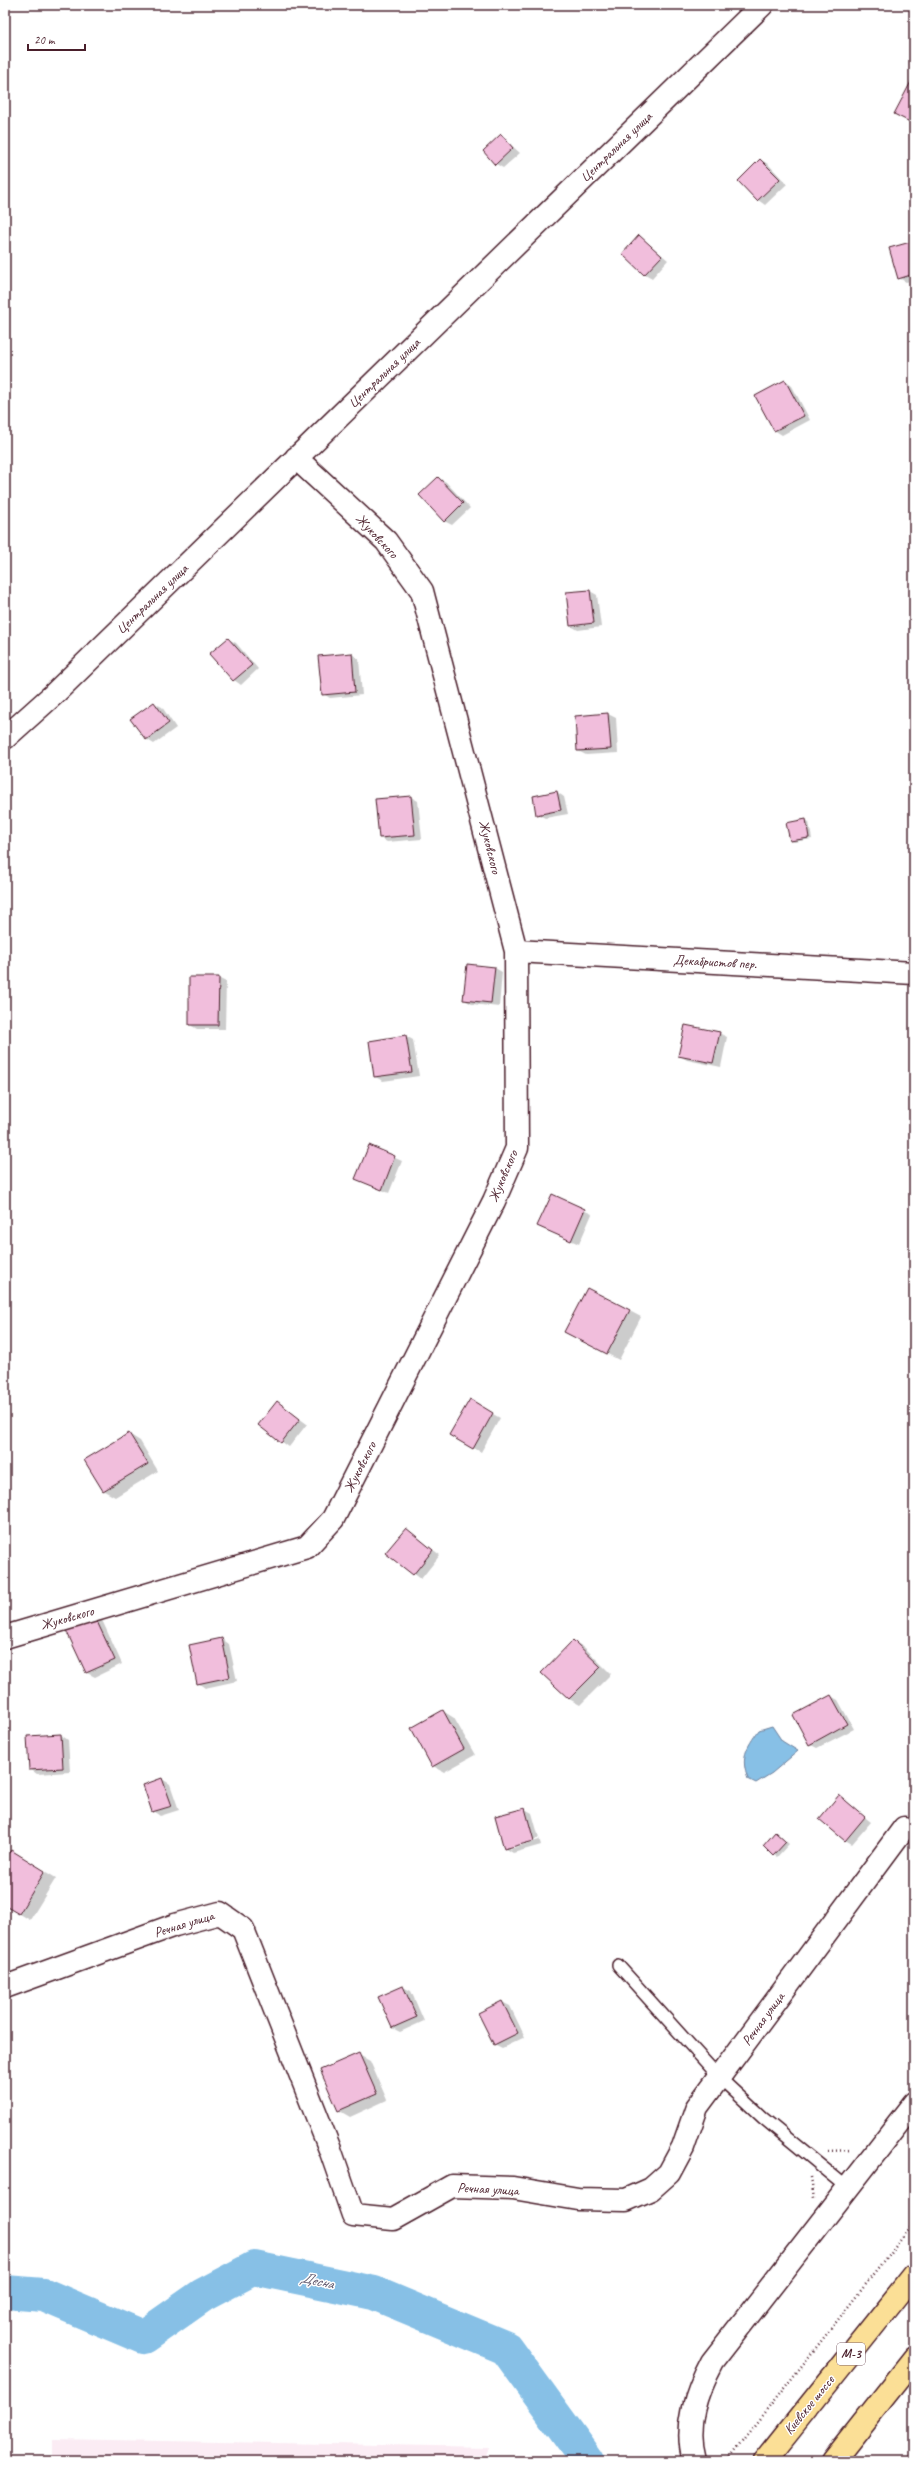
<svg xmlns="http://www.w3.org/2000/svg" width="919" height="2466" viewBox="0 0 919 2466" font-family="Caveat,sans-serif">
<rect width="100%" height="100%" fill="#fff"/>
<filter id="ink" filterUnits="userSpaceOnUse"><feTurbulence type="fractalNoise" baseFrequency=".025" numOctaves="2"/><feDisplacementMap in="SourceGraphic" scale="8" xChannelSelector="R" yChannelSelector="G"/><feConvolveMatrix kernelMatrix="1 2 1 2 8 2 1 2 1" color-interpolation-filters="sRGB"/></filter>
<g filter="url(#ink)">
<path fill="#fbecf4" d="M53,2439L489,2447L484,2461H53Z"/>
<path fill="#87c0e6" stroke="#6f809b" d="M772,1726L782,1741L798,1751L772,1773L756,1783L748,1779C740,1758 746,1748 759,1730Z"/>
<path fill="#0003" fill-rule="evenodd" d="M501,136L520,153L503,168L496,164Z
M761,160L768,164L787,184L765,205L758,200Z
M639,236L668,260L652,278L645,274Z
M914,242V280L906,282L899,278Z
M785,381L792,386L810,420L782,435L774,430Z
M439,478L446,482L470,508L452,525L444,521Z
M590,591L597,595L601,627L578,630L571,626Z
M228,639L236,643L258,669L241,685L234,680Z
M352,654L359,659L362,695L330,698L323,694Z
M154,703L162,707L176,728L154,744L146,739Z
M608,714L616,718L618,753L586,755L578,751L576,716Z
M557,792L564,797L568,814L545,818L537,814Z
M411,797L418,801L422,839L387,842L380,838Z
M806,820L809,822L812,839L794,842L790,841Z
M495,968L502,972L499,1007L472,1004L464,1000Z
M218,978L226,982L225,1029H197L190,1025Z
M719,1033L727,1037L721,1067L687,1060L680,1056Z
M406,1036L413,1040L419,1076L383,1081L375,1077Z
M370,1147L402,1161L389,1193L357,1179Z
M552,1196L592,1214L579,1244L539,1226Z
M588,1289L641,1317L619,1360L577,1338Z
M470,1401L500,1418L481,1452L450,1435Z
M277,1402L307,1424L289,1447L259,1425Z
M129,1434L140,1441L158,1471L115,1497L104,1491L86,1461Z
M406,1529L440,1555L421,1579L387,1553Z
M94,1616L102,1620L122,1664L95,1677L87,1673L67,1628Z
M222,1639L229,1644L237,1681L205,1688L198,1683Z
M573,1641L585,1648L611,1674L580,1705L569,1699Z
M831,1696L838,1700L854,1729L817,1748L809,1744Z
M443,1711L454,1718L475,1755L444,1772L433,1766Z
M61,1735L68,1740L70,1772L37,1774L30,1769Z
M162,1779L170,1784L179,1810L160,1816L153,1811Z
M839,1797L871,1822L852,1844L845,1840Z
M525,1809L532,1813L541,1845L513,1853L505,1848ZM539,1838V1840L510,1849V1846Z
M779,1835L789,1844L777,1857L774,1855Z
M11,1851L56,1878L30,1920L5,1905V1861Z
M403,1987L411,1991L424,2021L400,2032L392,2028L379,1997Z
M502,2002L510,2006L525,2037L502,2048L494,2044Z
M359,2055L370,2061L387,2100L350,2117L338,2110Z"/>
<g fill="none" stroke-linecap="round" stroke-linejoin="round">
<path stroke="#87c0e6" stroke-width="34" d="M5,2292L44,2295L143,2337L203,2295L254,2268L374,2293L506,2348L588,2461"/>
</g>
<path fill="#f1bedc" stroke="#4a1f2b" d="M914,76V124L894,114Z
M501,134L513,148L495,165L483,151Z
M760,159L780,179L757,201L738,181Z
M639,235L662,256L644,275L622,254Z
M914,241V274L898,279L889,248Z
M785,380L804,416L774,431L755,396Z
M438,477L463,503L444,522L419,495Z
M590,590L594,623L570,626L566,592Z
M228,638L252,665L233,681L209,654Z
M352,653L355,692L322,695L318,656Z
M154,702L169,723L146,740L130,719Z
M608,713L611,749L577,751L575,716Z
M557,791L561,810L536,815L533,796Z
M411,796L415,835L379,838L375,799Z
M806,819L809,838L790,841L786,823Z
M467,964L495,967L491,1003L463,1000Z
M189,977H219L218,1025H189Z
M685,1025L720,1032L713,1063L678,1056Z
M406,1035L412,1072L374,1077L369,1041Z
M369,1145L395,1156L382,1190L355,1179Z
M552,1194L585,1209L571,1241L537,1226Z
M587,1288L630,1310L607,1354L564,1332Z
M470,1399L493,1413L473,1449L449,1435Z
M277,1401L300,1419L281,1443L258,1425Z
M129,1433L148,1464L103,1491L84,1460Z
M406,1528L433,1550L413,1575L385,1553Z
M94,1615L115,1660L86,1673L65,1628Z
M222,1638L230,1677L197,1684L189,1645Z
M573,1640L601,1667L569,1699L541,1673Z
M831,1695L847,1724L809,1745L793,1715Z
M443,1710L464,1749L432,1767L411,1728Z
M61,1734L63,1768L29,1770L27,1736Z
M162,1778L172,1806L152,1812L143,1785Z
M839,1795L865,1817L845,1841L819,1819Z
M525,1808L534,1841L504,1849L495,1816Z
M775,1832L786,1842L773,1856L763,1846Z
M11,1850L45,1871L19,1914L5,1906V1859Z
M403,1986L417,2017L392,2028L378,1997Z
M502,2001L518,2033L494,2045L478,2013Z
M359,2053L377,2094L338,2111L320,2070Z"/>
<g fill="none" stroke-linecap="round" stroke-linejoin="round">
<defs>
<path id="service" d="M618,1965L720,2078L763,2118L848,2188"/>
<path id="minor" d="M5,738L53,695L762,5
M516,951L914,973
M5,1637L307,1547L333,1519L494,1201L517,1148L516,951L422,591L386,541L296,458
M5,1987L175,1925L220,1913L243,1929L331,2152L353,2215L393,2219L452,2186L513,2188L578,2199L626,2200L651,2189L669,2173L683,2147L697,2107L904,1828"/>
<path id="tertiary" d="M694,2461C684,2426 696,2392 712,2362L914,2103"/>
<path id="trunk" d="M765,2461L914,2275
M833,2461L914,2359"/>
</defs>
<use href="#service" stroke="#4a1f2b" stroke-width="14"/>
<use href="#minor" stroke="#4a1f2b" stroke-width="25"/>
<use href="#tertiary" stroke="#4a1f2b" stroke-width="25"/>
<use href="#trunk" stroke="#4a1f2b" stroke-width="25"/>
<path stroke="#4a1f2b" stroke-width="2.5" stroke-dasharray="1 3" stroke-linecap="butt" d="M828,2151L851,2150
M811,2177L814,2198
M727,2461L914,2223"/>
<use href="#service" stroke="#fff" stroke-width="11"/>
<use href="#minor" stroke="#fff" stroke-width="22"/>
<use href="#tertiary" stroke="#fff" stroke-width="22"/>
<use href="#trunk" stroke="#fbdf96" stroke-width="22"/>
</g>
</g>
<g text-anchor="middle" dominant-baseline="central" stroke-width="3" stroke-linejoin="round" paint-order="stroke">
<rect fill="#fff" stroke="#80626b" stroke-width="1" x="837" y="2343" width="28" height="22" rx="3"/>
<g font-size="13" font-weight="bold" fill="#4a1f2b">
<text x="851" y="2354">М-3</text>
</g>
<g font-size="14" fill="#4a1f2b" stroke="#fff">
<text transform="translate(616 147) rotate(-44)">Центральная улица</text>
<text transform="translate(384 373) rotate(-44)">Центральная улица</text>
<text transform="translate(377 536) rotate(47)">Жуковского</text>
<text transform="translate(152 599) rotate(-44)">Центральная улица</text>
<text transform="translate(490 847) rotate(76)">Жуковского</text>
<text transform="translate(715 962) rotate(3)">Декабристов пер.</text>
<text transform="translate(503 1176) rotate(-67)">Жуковского</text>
<text transform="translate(360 1467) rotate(-63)">Жуковского</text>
<text transform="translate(67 1618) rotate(-16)">Жуковского</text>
<text transform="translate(184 1924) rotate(-17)">Речная улица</text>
<text transform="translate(763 2019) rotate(-54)">Речная улица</text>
<text transform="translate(488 2189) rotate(3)">Речная улица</text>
<text transform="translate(809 2405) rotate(-51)">Киевское шоссе</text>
</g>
<g font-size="15" font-style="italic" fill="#5f576c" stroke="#fff">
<text transform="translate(317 2281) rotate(12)">Десна</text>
</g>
</g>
<rect width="919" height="2466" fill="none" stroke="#fff" stroke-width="20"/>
<rect x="10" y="10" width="899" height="2446" fill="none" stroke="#4a1f2b" stroke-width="1.5" filter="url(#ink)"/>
<path d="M28 44v6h57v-6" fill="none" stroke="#4a1f2b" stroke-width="2"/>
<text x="34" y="44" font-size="12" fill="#4a1f2b" stroke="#ffffff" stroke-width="3" paint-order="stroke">20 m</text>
</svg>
